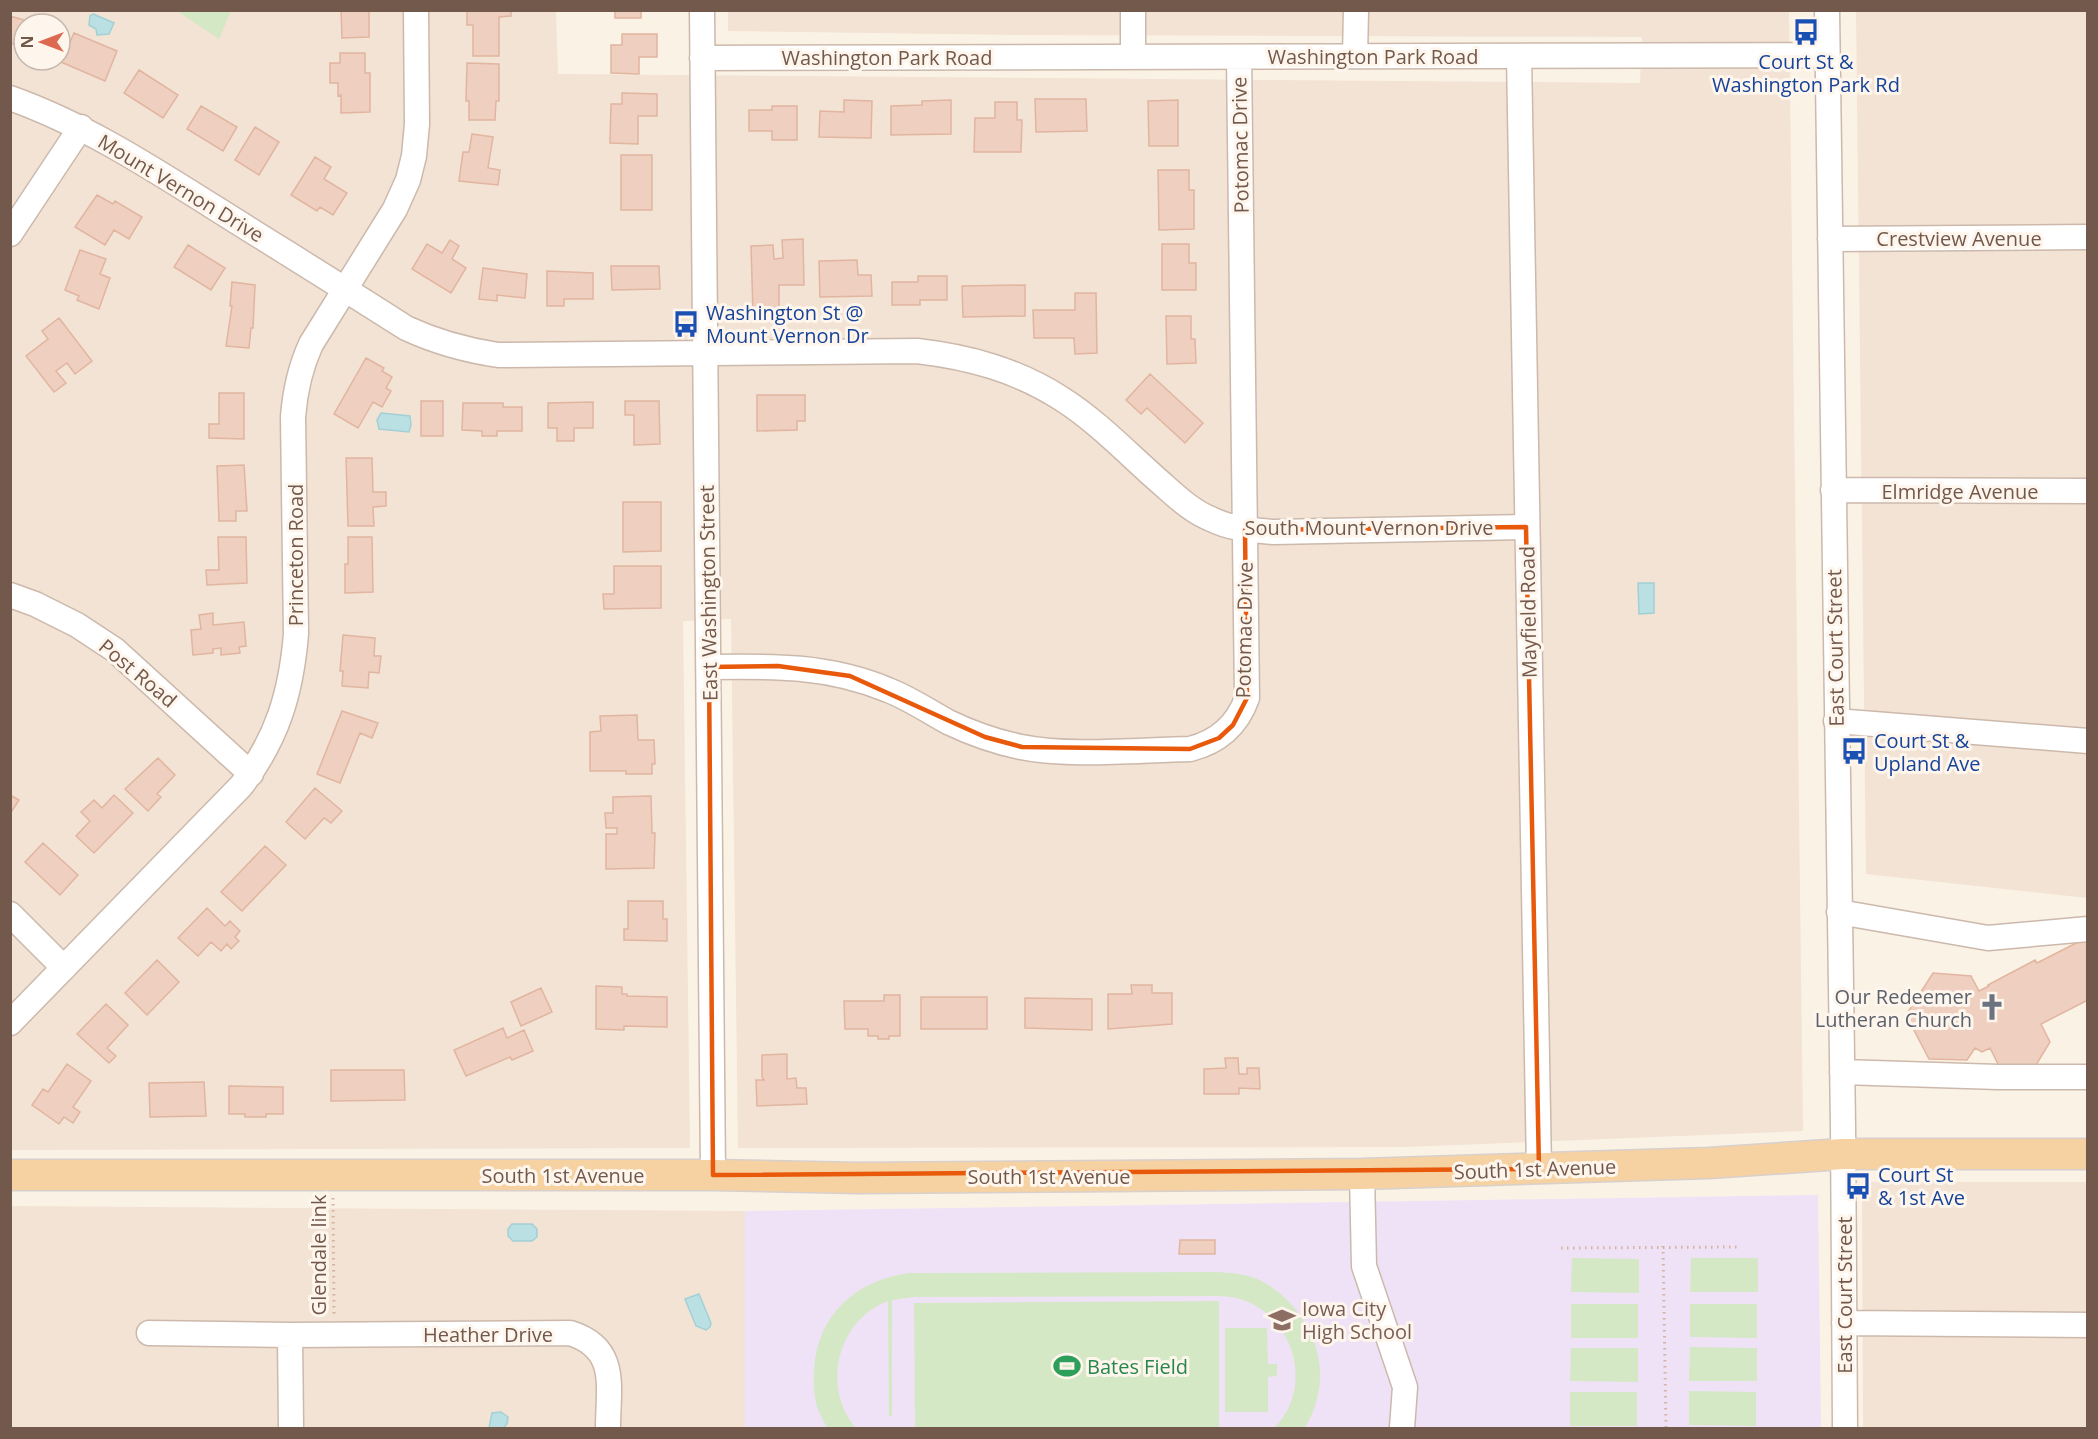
<svg xmlns="http://www.w3.org/2000/svg" width="2098" height="1439" viewBox="0 0 2098 1439" font-family="'Open Sans',sans-serif">
<rect width="100%" height="100%" fill="#fbf2e6"/>
<path fill="#f2e3d4" fill-rule="evenodd" d="M10,11H556L558,74L1640,83L1642,37L1022,35L728,31V11H1789L1803,1131L1406,1147L738,1148L731,619L683,621L690,1148L11,1150ZM24,24H60V60H24Z
M1856,11H2087V898L1866,874Z
M1862,1182H2087V1428H1863Z
M11,1206L745,1211V1428H11Z"/>
<path fill="#efe2f7" d="M1818,1195L1821,1428H745V1211Z"/>
<path fill="#d5e8c5" d="M177,11H231L219,39Z
M1572,1258L1639,1259V1293L1571,1292Z
M1691,1258H1758V1292H1690Z
M1216,1272C1230,1273 1243,1273 1257,1279C1298,1297 1329,1349 1318,1394C1316,1406 1311,1417 1305,1428H1274C1310,1393 1299,1331 1256,1306C1245,1299 1233,1297 1221,1296L914,1297L892,1300V1416H889L888,1301C837,1320 821,1388 856,1428H827C824,1422 820,1414 817,1407C814,1396 813,1382 814,1370C817,1315 856,1280 909,1273Z
M1219,1301V1428H915L914,1303Z
M1571,1304H1638V1338H1571Z
M1690,1304H1757V1338L1690,1337Z
M1225,1328H1267L1268,1364H1277V1376L1268,1377V1412H1225Z
M1690,1347L1757,1348V1381H1689Z
M1571,1348H1638V1382L1570,1381Z
M1689,1391L1756,1392V1426L1689,1425Z
M1570,1392H1637V1426H1570Z"/>
<path fill="#bbe0e4" stroke="#a2d0d5" stroke-width="1.5" d="M93,14L114,23L109,34L97,35L96,29L89,25L90,16Z
M381,413L410,416L411,425L409,432L379,429L377,420Z
M1638,583H1654V613L1639,614Z
M512,1224H532L537,1229V1237L532,1241H513L508,1236V1229Z
M699,1294L711,1323L710,1327L706,1330L696,1326L685,1299Z
M501,1412L508,1417L507,1424L503,1428H489L492,1413Z"/>
<path fill="#efcfbf" stroke="#e1b5a0" stroke-width="1.5" d="M341,10H369V37L342,38Z
M467,10H511V16L499,17V56H473V25H467Z
M615,10H641V18H615Z
M10,16L38,24H24V47L10,43Z
M74,33L117,51L105,81L61,62Z
M622,34H657V57H639V74L611,73V45H622Z
M340,53H365V73H370V112L341,113V95L338,96V83H330V63H340Z
M467,63L499,64V101H496L495,120H469V101H466Z
M139,70L178,95L163,118L124,93Z
M622,93L657,94V116H638V144L610,143L611,104H622Z
M1035,99H1086L1087,131L1036,132Z
M844,100L872,101L871,138L819,137L820,111L844,112Z
M951,100V134L891,135V106L922,105V101Z
M1178,100V146H1149L1148,101Z
M995,102H1017V120H1022L1021,152H974L975,118H995Z
M201,106L237,127L223,151L187,129Z
M772,106H797V140H772V131H749V110H772Z
M255,127L279,142L259,175L235,160Z
M472,134L493,137L488,168L500,170L498,185L459,181L463,152H469Z
M621,155H652V210H621Z
M315,157L331,167L324,179L347,193L333,215L320,207L317,211L291,195Z
M1158,170H1189V190H1194V229L1159,230Z
M97,195L113,204L115,201L142,217L129,239L114,230L105,245L75,227Z
M803,239L804,285H779V312L753,313L751,246L773,245L774,259L783,258L782,240Z
M450,240L459,246L452,259L466,268L451,293L412,269L427,244L442,253Z
M1162,244H1189V263H1196V290H1162Z
M188,245L225,268L211,290L174,267Z
M80,250L106,259L100,274L110,278L99,309L77,300L79,296L65,290Z
M857,260L858,275H871L872,296L820,297L819,261Z
M611,266H659L660,289L612,290Z
M483,268L527,274L525,298L497,295V301L479,299Z
M547,271L593,273V299H564V306H547Z
M918,276H947V300H920V305H892V282H918Z
M232,282L255,285L253,328H251L249,348L226,346L232,306H230Z
M1025,285V316L963,317L962,286Z
M1075,293H1096L1097,353L1075,354L1074,338H1034L1033,310H1075Z
M1166,316H1191V339H1195L1196,363L1167,364Z
M59,318L92,361L75,374L67,363L56,371L66,383L54,392L26,356L48,339L42,331Z
M366,358L384,368L382,371L392,377L386,388L391,391L382,407L373,402L358,428L334,414Z
M1150,374L1203,423L1185,443L1147,408L1141,414L1126,400Z
M219,393H244V439L209,438V424H219Z
M757,395H805V421H797V430L757,431Z
M421,401H443V436H421Z
M625,401H659L660,444L634,445V415H625Z
M593,402V428H574V441H557V428H548V403Z
M463,403H503V407H522V431H497V436H482V431L462,430Z
M346,458H372L373,492H386V506L373,507L374,526H348Z
M244,465L247,511H236V521H219L217,466Z
M623,502H661V551L623,552Z
M218,537H246L247,583L207,585L206,570H219Z
M348,537H372L373,592L345,593V564H348Z
M614,566H661V608L604,609L603,594H614Z
M213,613V625L244,622L246,646L239,647L240,653L221,655V648L213,649V653L193,655L191,630L201,629L199,615Z
M343,635L375,638L374,656H381L379,673L369,672L368,688L342,686L343,671H340Z
M342,711L378,723L372,738L360,733L340,783L317,774Z
M637,715L638,740H654L655,764H652V774H626V771H590V732L601,731L600,716Z
M158,758L175,775L157,794L161,797L148,811L125,789Z
M315,788L342,811L331,823L324,818L305,839L286,822Z
M10,795L19,800L10,814Z
M114,795L133,813L94,853L76,836L90,821L81,812L94,800L102,808Z
M651,796L652,833H655L654,868L606,869V834H617V828H606L605,813H613V797Z
M43,843L78,875L60,895L25,862Z
M265,846L286,865L242,911L221,892Z
M628,901H663V919H667V941L624,940V929H628Z
M207,908L225,926L230,921L240,931L235,937L239,941L231,949L227,944L221,951L211,942L198,956L178,938Z
M2088,937V1000L2041,1024L2050,1042L2033,1070L2000,1068L1990,1048L1982,1052L1975,1048L1967,1060L1929,1059L1906,1015L1933,973L1971,976L1979,991L1989,986L1988,985L2035,960L2037,963Z
M157,960L179,982L147,1015L125,993Z
M1131,985H1152V993H1172V1024L1108,1029V994H1132Z
M596,986L622,987V994H627V996L667,997V1027L624,1026V1030L596,1029Z
M541,988L552,1012L521,1026L511,1002Z
M884,995H900V1036H889V1039H878V1036H868V1029H845L844,1001H884Z
M921,997H987V1029H921Z
M1025,998L1092,999V1030L1025,1028Z
M106,1004L128,1025L107,1048L116,1056L109,1063L77,1034Z
M503,1028L507,1038L524,1030L533,1051L512,1060L510,1057L466,1076L454,1050Z
M787,1054V1079L796,1078L797,1088H806L807,1104L757,1106L756,1080H764L762,1077V1055Z
M1225,1058H1238L1239,1074H1247V1068H1259L1260,1089L1239,1088V1094H1204V1069L1226,1068Z
M67,1064L91,1081L73,1107L80,1112L73,1123L64,1117L59,1124L32,1105L43,1089L48,1092Z
M331,1070H404L405,1100L331,1101Z
M204,1082L206,1116L150,1117L149,1083Z
M229,1086L283,1087V1114H266V1117H245V1114H229Z
M1180,1240H1215V1254H1179Z"/>
<g fill="none" stroke-linecap="round" stroke-linejoin="round">
<defs>
<path id="minor" d="M702,10L713,1175
M1133,10V57
M1827,10L1843,1126L1845,1428
M1355,56L1356,10
M1519,56L1539,1169
M702,58L1827,55
M10,98C83,124 147,165 212,206C277,247 342,287 406,328C436,342 465,350 498,355L917,351C969,357 1017,370 1062,399C1098,422 1128,454 1160,482C1176,496 1191,511 1211,519C1231,529 1251,530 1273,532L1526,527
M10,234L81,127
M1830,239L2088,237
M1833,490L2088,491
M10,595L35,604L77,625L115,650L251,774
M709,667C772,666 828,665 888,690C909,698 928,711 948,722C971,733 996,742 1021,747C1071,757 1138,750 1190,749C1218,742 1237,726 1247,698L1239,57
M1836,721L2088,741
M1839,912L1988,938L2088,929
M10,914L64,968
M10,1023L241,786C277,739 291,694 296,634L293,417C295,391 300,368 311,344L395,209L408,180L414,156L417,124L416,10
M1842,1072L1998,1077H2088
M1362,1174L1364,1266L1405,1387L1402,1428
M1844,1323L2088,1325
M149,1333L290,1335L570,1333C619,1348 608,1387 608,1428
M290,1335L291,1428"/>
<path id="major" d="M10,1175H713L859,1178L1362,1174L1709,1163L1843,1154H2088"/>
</defs>
<use href="#minor" stroke="#ccb9ac" stroke-width="27"/>
<use href="#major" stroke="#d8d0cd" stroke-width="33"/>
<path stroke="#d4b3a2" stroke-width="3" stroke-dasharray="1.5 4.5" stroke-linecap="butt" d="M333,1198L334,1314
M1663,1246L1666,1428
M1561,1248L1739,1247"/>
<use href="#minor" stroke="#fff" stroke-width="24"/>
<use href="#major" stroke="#f6d2a2" stroke-width="30"/>
</g>
<path fill="none" stroke="#e8590c" stroke-width="4.5" stroke-linejoin="round" d="M1526,527L1539,1169L713,1175L709,667L778,666L850,676L985,737L1022,747L1190,749L1219,738L1233,725L1247,698L1245,530Z"/>
<defs>
<symbol id="bus-bare" viewBox="-9 -9 18 18"><path d="M-5-6H5V4H4V6H2V4H-2V6H-4V4H-5ZM-3.5-4V0h7V-4ZM-3.5 1.2v1.5H-2V1.2ZM2 1.2v1.5H3.5V1.2Z" fill="#1a4fb4" stroke="#fef6ec" stroke-width="2.5" paint-order="stroke"/></symbol>
<symbol id="church-bare" viewBox="-9 -9 18 18"><path d="M-1.2-6h2.4v3.5h3.3v2.4h-3.3V6h-2.4V-.1h-3.3v-2.4h3.3Z" fill="#6b7280" stroke="#fef6ec" stroke-width="2.5" paint-order="stroke"/></symbol>
<symbol id="school-bare" viewBox="-9 -9 18 18"><path d="M0-5L7-2L0 1L-7-2ZM-4 1L0 2.5L4 1V4Q0 6-4 4Z" fill="#8d6e63" stroke="#fef6ec" stroke-width="2.5" paint-order="stroke"/></symbol>
<symbol id="stadium-bare" viewBox="-9 -9 18 18"><path d="M0-5a6.5 5 0 1 0 0 10a6.5 5 0 1 0 0-10ZM-3.5-1.8h7v3.6h-7Z" fill="#2e9e5b" stroke="#fef6ec" stroke-width="2.5" paint-order="stroke"/></symbol>
</defs>
<g fill-rule="evenodd">
<use href="#bus-bare" x="1787" y="13" width="38" height="38"/>
<use href="#bus-bare" x="667" y="305" width="38" height="38"/>
<use href="#bus-bare" x="1835" y="732" width="38" height="38"/>
<use href="#church-bare" x="1973" y="988" width="38" height="38"/>
<use href="#bus-bare" x="1839" y="1167" width="38" height="38"/>
<use href="#school-bare" x="1263" y="1301" width="38" height="38"/>
<use href="#stadium-bare" x="1048" y="1347" width="38" height="38"/>
</g>
<g text-anchor="middle" dominant-baseline="central" stroke-width="6" stroke-linejoin="round" paint-order="stroke">
<g font-size="20" fill="#73584c" stroke="#fef6ec">
<text x="1373" y="56">Washington Park Road</text>
<text x="887" y="57">Washington Park Road</text>
<text transform="translate(1240 145) rotate(-91)">Potomac Drive</text>
<text transform="translate(181 188) rotate(31)">Mount Vernon Drive</text>
<text x="1959" y="238">Crestview Avenue</text>
<text x="1960" y="491">Elmridge Avenue</text>
<text x="1369" y="527">South Mount Vernon Drive</text>
<text transform="translate(295 555) rotate(-90)">Princeton Road</text>
<text transform="translate(708 593) rotate(-91)">East Washington Street</text>
<text transform="translate(1528 612) rotate(-91)">Mayfield Road</text>
<text transform="translate(1244 630) rotate(-89)">Potomac Drive</text>
<text transform="translate(1835 648) rotate(-91)">East Court Street</text>
<text transform="translate(138 673) rotate(40)">Post Road</text>
<text transform="translate(1535 1169) rotate(-2)">South 1st Avenue</text>
<text x="563" y="1175">South 1st Avenue</text>
<text x="1049" y="1176">South 1st Avenue</text>
<text transform="translate(318 1255) rotate(-90)">Glendale link</text>
<text transform="translate(1844 1295) rotate(-90)">East Court Street</text>
<text x="488" y="1334">Heather Drive</text>
</g>
<g font-size="20" fill="#164399" stroke="#fef6ec" text-anchor="start">
<text x="1806" y="61" text-anchor="middle">Court St &amp;<tspan x="1806" dy="23">Washington Park Rd</tspan></text>
<text x="706" y="312">Washington St @<tspan x="706" dy="23">Mount Vernon Dr</tspan></text>
<text x="1874" y="740">Court St &amp;<tspan x="1874" dy="23">Upland Ave</tspan></text>
<text x="1878" y="1174">Court St<tspan x="1878" dy="23">&amp; 1st Ave</tspan></text>
</g>
<g font-size="20" fill="#5b616d" stroke="#fef6ec" text-anchor="end">
<text x="1972" y="996">Our Redeemer<tspan x="1972" dy="23">Lutheran Church</tspan></text>
</g>
<g font-size="20" fill="#785e54" stroke="#fef6ec" text-anchor="start">
<text x="1302" y="1308">Iowa City<tspan x="1302" dy="23">High School</tspan></text>
</g>
<g font-size="20" fill="#27864d" stroke="#fef6ec" text-anchor="start">
<text x="1087" y="1366">Bates Field</text>
</g>
</g>
<rect width="2098" height="1439" fill="none" stroke="#73584c" stroke-width="24"/>
<g transform="translate(42 42) rotate(270)"><circle r="28" fill="#fef6ec" stroke="#c6b7ac" stroke-width="1.5"/>
<path d="M0-4.5L10 22L0 15L-10 22Z" fill="#de6951"/>
<text y="-9" font-size="16" font-weight="bold" text-anchor="middle" fill="#73584c">N</text>
</g>
</svg>
